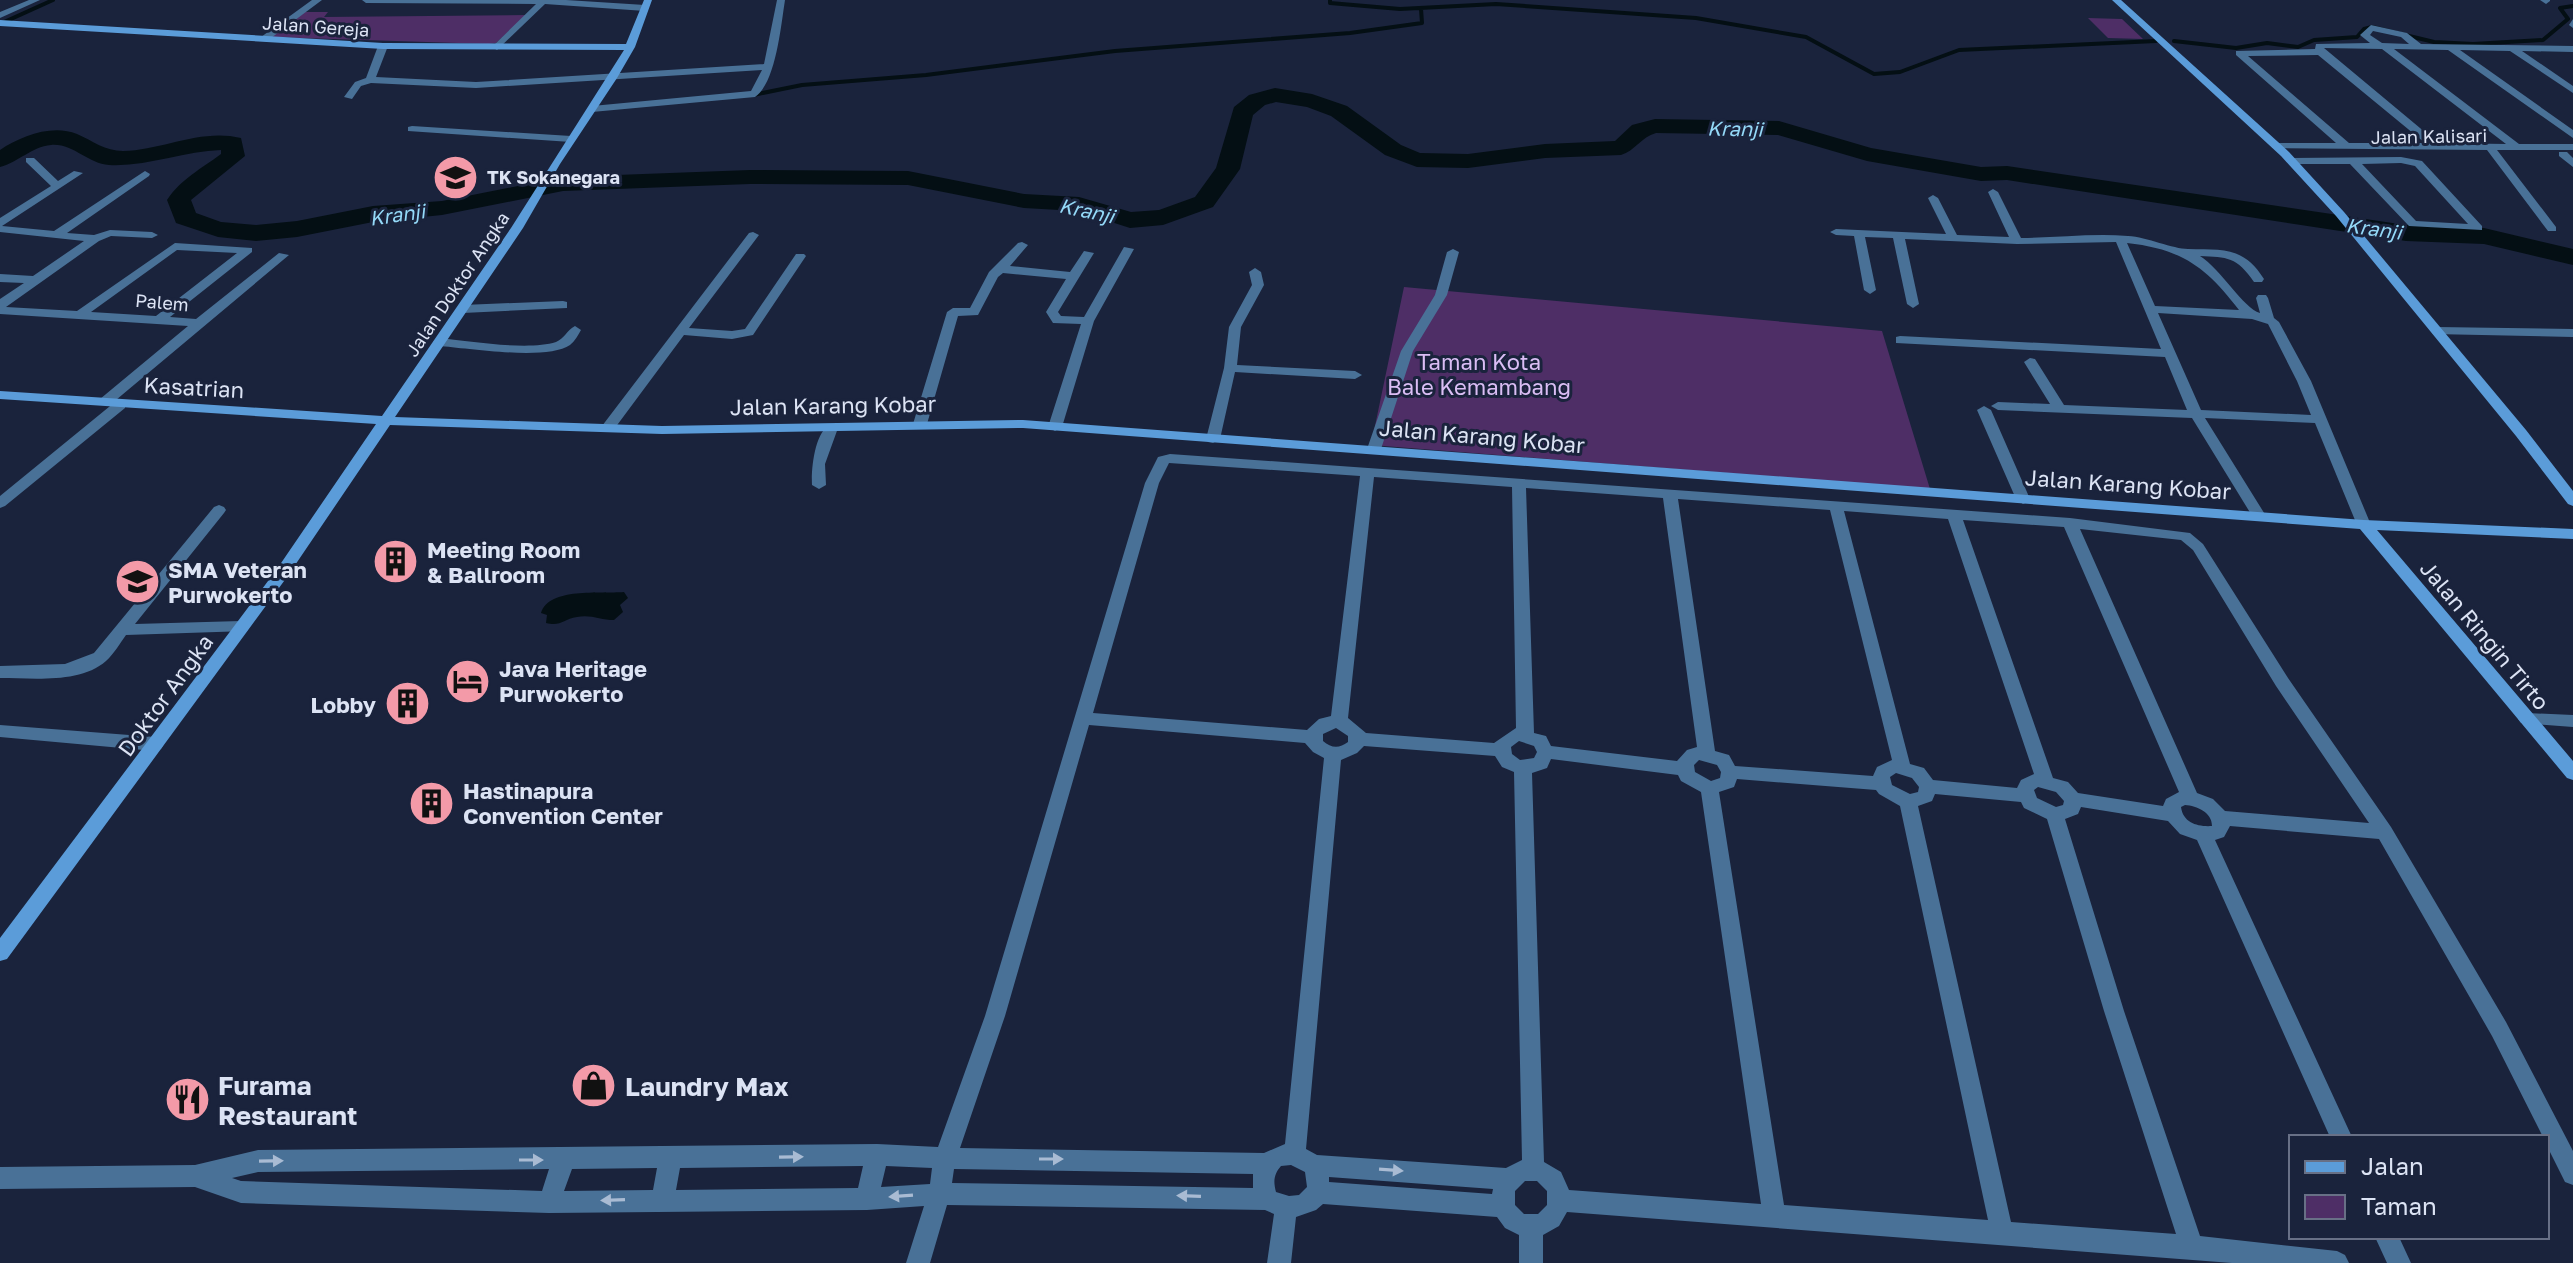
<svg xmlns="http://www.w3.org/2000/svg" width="2573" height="1263" viewBox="0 0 2573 1263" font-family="'Golos Text',sans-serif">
<rect width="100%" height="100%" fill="#1a233c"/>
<path fill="#4e2e66" d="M305,12H328L324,17L527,15L496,43L489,44L271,37Z
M2088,18L2122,19L2143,39L2108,38Z
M1404,287L1882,331L1930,489L1371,445Z"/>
<path fill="#040f14" d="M624,592L628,598L620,605L623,612L614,620C601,620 590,614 577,617C563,619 561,627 546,623L547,615L541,613C549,587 600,594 624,592Z"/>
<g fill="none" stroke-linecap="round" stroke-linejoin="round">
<path stroke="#040f14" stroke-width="4" d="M1330,0V3L1400,9L1496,4L1696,18L1806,37L1874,74L1900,72L1959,50L2156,41
M0,24L53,0
M2174,41L2236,48L2267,43L2298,47L2314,40L2357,37L2364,29L2372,27L2434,42L2473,44L2543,40L2568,19L2560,8L2573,6
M753,95L802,85L926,75L1115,51L1350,33L1422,23L1421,9"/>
<path fill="#040f14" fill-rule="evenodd" d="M1275,88L1312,94L1347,106L1401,145L1420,153L1468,154L1545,144L1615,141L1632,125L1655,119L1779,121L1871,148L1981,167L2007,166L2406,225L2484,228L2573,249V265L2484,244L2406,241L2007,180L1981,181L1867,161L1778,135L1656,133C1641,137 1635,151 1621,155L1545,158L1468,168L1417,167L1385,155L1331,116L1307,107L1276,102L1265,105L1253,115L1240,169L1213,207L1163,225L1130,228L1077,211L1024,208L908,185L750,184L563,191L442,215L373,222L297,237L256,241L218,237L176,223L167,200C181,179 201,169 221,154V150C184,151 147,167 109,165C88,164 73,143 51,145C31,147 19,162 0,167V150C21,136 52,124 77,134C93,141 105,151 123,151C163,150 201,128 241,138L245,156L191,200L196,213L221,222L256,225L297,221L373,206L442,201L563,177L750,170L908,171L1024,194L1079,197L1131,212L1159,210L1195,197L1216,168L1234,107L1249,95Z"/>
<path fill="#497197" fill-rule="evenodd" d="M29,0H40L0,18V12Z
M312,0H322L267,41H261V37Z
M362,0H566L645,5L649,8L645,11L545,4L497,50L492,47L494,45L536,4L366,3Z
M777,0H785C781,25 776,83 755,97L592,112L587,109L592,106L751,91L762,70L476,88L371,83L361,86L352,99L344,97L355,82L366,78L378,46L383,43L388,46L376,77L476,82L764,64Z
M2540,0H2550V1L2546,4Z
M2573,19V28L2569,25Z
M2371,25L2407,33L2421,44L2573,46V52L2522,51L2573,86V93L2510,51L2460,50L2573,130V138L2448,50L2394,49L2519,144H2573V150H2497L2556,227V231H2548L2487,150L2272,148V144L2276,143H2336L2236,55V51L2315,49L2316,44L2370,43L2360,35ZM2373,31L2401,37L2409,44L2382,43L2370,35ZM2324,48L2382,49L2506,144L2438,143ZM2318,55L2425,143H2349L2248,56Z
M412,126L571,136L576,139L571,142L408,131V127Z
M2559,152H2567L2573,158V167L2559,156Z
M2401,157L2422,161L2482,226V230L2409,226L2350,164H2291L2286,161L2291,158ZM2401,163L2415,166L2468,224L2416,221L2362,164Z
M26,158H34L58,181L74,171L83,173L2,226L54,231L145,171L150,174L149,176L67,233L94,235L110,230L152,232L158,235L152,238L111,236L99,241L6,307L77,311L175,243L252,248V252L170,317L196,319L279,253L289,255L110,405H100V399L188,326L0,314V299L24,283L0,282V274L33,276L84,241L0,232V218L51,186L26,162ZM177,250L237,253L156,316L91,312Z
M1993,189L1998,192L2021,238C2056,238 2092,233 2128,236C2147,237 2173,249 2188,249C2223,250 2243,246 2264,279L2262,282H2254C2237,257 2227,257 2200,256C2221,269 2243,308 2260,313L2256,298L2258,295H2266L2268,298L2274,318L2279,322L2311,381L2371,525L2369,528L2364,530L2357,525L2315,423L2205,418L2266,516L2259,521L2254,519L2192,418L1998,410L1991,406L1998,402L2050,404L2024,362L2030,358L2035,359L2064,405L2187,410L2165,357L1896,343V337L1900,336L2161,349L2116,242L2017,244L1905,239L1919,304L1913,308L1907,304L1893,238L1865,237L1876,290L1870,294L1864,290L1854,236L1836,235L1830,232L1836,229L1946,234L1928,198L1933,195L1938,198L1957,235L2009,237L1988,192ZM2127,243C2182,249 2206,267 2239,310L2155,306ZM2158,313L2252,319L2268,324L2297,381L2311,415L2201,410Z
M753,232L759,235L689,328L732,331L745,329L796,254H804L806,256L753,335L732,339L684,335L612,432H602V426L749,233Z
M1022,242L1028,245L1010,266L1070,272L1084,251L1094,253L1058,312L1061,316L1084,317L1124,247L1134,249L1094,321L1062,427L1055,431L1048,427L1081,324L1053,323L1046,312L1066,279L1003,273L998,277L978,315L958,316L927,424L925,427H915L913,424L947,312L953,308H970L989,272L1018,243Z
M1453,249L1459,252L1447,295L1413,351L1381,449L1374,453L1369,452L1367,449L1401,351L1435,295L1447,252Z
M1255,268L1261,272L1264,285L1241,327L1237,365L1355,371L1362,375L1355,379L1235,372L1220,439L1213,443L1208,442L1206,439L1224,368L1229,327L1252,285L1249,272Z
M563,301L567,302V308L463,313L457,309L463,305Z
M575,326L581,330C578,335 575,341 570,345C547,361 467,348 439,346L433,342L439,338C469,341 528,351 556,342C564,339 567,330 575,326Z
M2437,327L2573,329V337L2433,334L2431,331Z
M120,401L125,402V408L5,506L0,508V496L115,402Z
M1984,406L1991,410L2030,499L2028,502L2023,504L2016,499L1977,410Z
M831,424L838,428L825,464L826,485L819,489L812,485C811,468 815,431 831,424Z
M1170,454L2070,518L2190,533L2203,544L2288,678L2391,827L2506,1022L2573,1151V1185L2565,1182L2547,1146V1137H2543L2492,1036L2379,839L2230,826L2224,837L2215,840L2352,1137H2330L2197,840L2180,834L2168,821L2081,807L2078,814L2065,819L2124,1011L2200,1236L2337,1251L2345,1255L2349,1263H2232L1567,1212L1559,1226L1543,1235V1263H1519V1235L1505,1228L1497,1217L1323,1204L1316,1210L1296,1217L1291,1263H1267L1274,1214L1265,1210L947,1205L930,1263H906L924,1206L867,1210L549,1213L241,1203L195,1187L0,1189V1167L195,1165L258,1150L877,1144L938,1147L985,1016L1145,483L1158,457ZM1169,463L1360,476L1331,716L1319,719L1307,730L1093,713L1159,483ZM1374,477L1512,487L1516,728L1494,743L1366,733L1348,718ZM1526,488L1663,498L1697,747L1687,750L1677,761L1551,746L1546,736L1534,733ZM1678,499L1830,510L1892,760L1877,767L1873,776L1735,766L1729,755L1715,751ZM1844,511L1948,519L2034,774L2021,780L2017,788L1933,780L1924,768L1910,764ZM1963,520L2064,527L2179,792L2166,799L2163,806L2078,793L2068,782L2053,778ZM2080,529L2181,540L2193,550L2276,686L2369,823L2225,811L2213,799L2197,793ZM1089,725L1305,743L1313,752L1324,758L1285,1144L1264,1153L960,1148L1005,1016ZM1336,728L1348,736V742C1339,749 1331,748 1323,741V734ZM1519,741L1534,746L1537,752L1534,758L1520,760L1512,754L1511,747ZM1364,746L1495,756L1502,767L1514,772L1522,1160L1506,1168L1317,1155L1306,1149L1341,760L1357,753ZM1551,759L1678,775L1681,781L1701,792L1761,1204L1569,1190L1561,1172L1544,1162L1532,773L1547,768ZM1699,760L1717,765L1721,772L1720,778L1711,781L1695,772L1694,765ZM1896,773L1912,778L1919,787L1918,792L1910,794L1892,785L1890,777ZM1737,779L1876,790L1879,794L1900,806L1988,1220L1784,1205L1719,792L1734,787ZM2038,787L2056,792L2064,801L2063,805L2056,807L2037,798L2034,790ZM1935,794L2021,802L2024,808L2047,819L2104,1011L2176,1234L2011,1222L1918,806L1932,801ZM2185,805C2197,806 2212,812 2212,826C2198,827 2183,823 2181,807ZM1291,1165L1305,1172L1307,1187L1299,1195L1289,1196L1276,1192C1273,1181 1274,1174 1281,1166ZM863,1166L858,1188L676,1190L680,1168ZM886,1166L932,1168L930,1184L881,1187ZM657,1168L653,1190L564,1191L572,1169ZM549,1169L542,1191L241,1181L232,1178L258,1172ZM954,1169L1253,1174V1188L952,1183ZM1329,1177L1493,1189L1492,1194L1329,1182ZM1525,1181H1537L1547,1191V1205L1538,1214H1524L1515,1205V1191Z
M219,505L224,507L226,510L224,513L135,624L241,621L249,627L247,631L126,635C120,643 114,654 106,661C80,684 32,678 0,678V666L65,664L94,653L214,507Z
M2527,713L2573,715V727L2521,723L2518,719L2521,715Z
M0,725L155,737L161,739L164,744L161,749L155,751L0,737Z
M2375,1237H2399L2411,1263H2387Z"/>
<path fill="#5b9cd9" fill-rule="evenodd" d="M644,0H652L635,47L617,78L560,164L523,228L395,417L662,426L1023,420L2364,520L2573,529V539L2377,530L2573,761V780L2567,778L2360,529L1023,428L662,434L390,425L287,577L7,959L0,961V938L277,569L376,424L0,399V391L382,416L511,228L624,50L383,49L0,26V20L383,43L626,44Z
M2112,0H2121L2289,152L2344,212L2526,430L2573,491V506L2568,504L2516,436L2336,216L2281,156Z"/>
</g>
<defs><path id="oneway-solid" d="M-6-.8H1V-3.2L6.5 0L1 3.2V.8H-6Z" transform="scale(2)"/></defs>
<g fill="#a9bbd3">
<use href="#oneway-solid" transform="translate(791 1157) rotate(-1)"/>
<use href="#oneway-solid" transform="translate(1051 1159)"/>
<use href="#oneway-solid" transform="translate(531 1160)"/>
<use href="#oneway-solid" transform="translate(271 1161) rotate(-1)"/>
<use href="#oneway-solid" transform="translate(1391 1170) rotate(4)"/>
<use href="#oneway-solid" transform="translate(901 1196) rotate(176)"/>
<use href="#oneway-solid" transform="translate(1189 1196) rotate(-178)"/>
<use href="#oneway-solid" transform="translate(613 1200) rotate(178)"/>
</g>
<defs>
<symbol id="school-disc" viewBox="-11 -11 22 22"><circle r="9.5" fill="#f39aa8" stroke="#1a233c"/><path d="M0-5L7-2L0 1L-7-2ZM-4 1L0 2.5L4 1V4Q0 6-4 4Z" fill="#111"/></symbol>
<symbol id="building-disc" viewBox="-11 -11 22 22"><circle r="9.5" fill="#f39aa8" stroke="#1a233c"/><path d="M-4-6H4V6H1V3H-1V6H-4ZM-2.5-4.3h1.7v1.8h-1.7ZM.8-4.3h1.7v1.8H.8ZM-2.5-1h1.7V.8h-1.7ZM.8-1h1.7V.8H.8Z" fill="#111"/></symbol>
<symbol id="hotel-disc" viewBox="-11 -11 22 22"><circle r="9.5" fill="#f39aa8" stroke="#1a233c"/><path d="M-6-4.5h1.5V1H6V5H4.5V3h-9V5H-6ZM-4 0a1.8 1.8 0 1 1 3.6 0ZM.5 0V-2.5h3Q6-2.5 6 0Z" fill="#111"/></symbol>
<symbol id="shop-disc" viewBox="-11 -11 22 22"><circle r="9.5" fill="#f39aa8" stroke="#1a233c"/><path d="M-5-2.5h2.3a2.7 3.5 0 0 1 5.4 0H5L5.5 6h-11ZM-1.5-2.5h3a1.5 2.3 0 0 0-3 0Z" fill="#111"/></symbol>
<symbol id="restaurant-disc" viewBox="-11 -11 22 22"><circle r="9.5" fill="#f39aa8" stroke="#1a233c"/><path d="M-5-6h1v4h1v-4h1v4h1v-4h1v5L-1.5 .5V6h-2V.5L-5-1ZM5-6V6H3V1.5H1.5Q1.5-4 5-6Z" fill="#111"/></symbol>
</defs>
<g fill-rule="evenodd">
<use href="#school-disc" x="430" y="152" width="51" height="51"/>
<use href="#building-disc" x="370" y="536" width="51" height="51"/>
<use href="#school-disc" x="112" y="556" width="51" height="51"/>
<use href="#hotel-disc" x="442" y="656" width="51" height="51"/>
<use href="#building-disc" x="382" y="678" width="51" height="51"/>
<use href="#building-disc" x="406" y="778" width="51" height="51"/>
<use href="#shop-disc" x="568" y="1060" width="51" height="51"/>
<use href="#restaurant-disc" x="162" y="1074" width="51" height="51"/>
</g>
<g text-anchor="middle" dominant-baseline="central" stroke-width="6" stroke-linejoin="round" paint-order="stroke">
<g font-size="18" fill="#dce3f4" stroke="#1a233c">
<text transform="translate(316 26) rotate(4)">Jalan Gereja</text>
<text transform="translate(2429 136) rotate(-1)">Jalan Kalisari</text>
<text transform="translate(457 284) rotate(-56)">Jalan Doktor Angka</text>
<text transform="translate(162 302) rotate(5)">Palem</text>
</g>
<g font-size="18" font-weight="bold" fill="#dce3f4" stroke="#1a233c" text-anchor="start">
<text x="487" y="177">TK Sokanegara</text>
</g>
<g font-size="20" font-style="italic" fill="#94d9f8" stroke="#1a233c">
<text transform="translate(1735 128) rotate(1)">Kranji</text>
<text transform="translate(1087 210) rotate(12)">Kranji</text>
<text transform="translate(397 214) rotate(-8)">Kranji</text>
<text transform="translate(2374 228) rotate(8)">Kranji</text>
</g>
<g font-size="22" fill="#dabdf4" stroke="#1a233c">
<text x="1479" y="361">Taman Kota<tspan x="1479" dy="25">Bale Kemambang</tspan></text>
</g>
<g font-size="22" fill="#dce3f4" stroke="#1a233c">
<text transform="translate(194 387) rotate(3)">Kasatrian</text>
<text transform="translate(833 405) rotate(-1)">Jalan Karang Kobar</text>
<text transform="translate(1482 436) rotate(5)">Jalan Karang Kobar</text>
<text transform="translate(2128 484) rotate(4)">Jalan Karang Kobar</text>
<text transform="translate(2485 635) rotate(50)">Jalan Ringin Tirto</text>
<text transform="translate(165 695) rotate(-54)">Doktor Angka</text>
</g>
<g font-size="22" font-weight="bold" fill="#dce3f4" stroke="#1a233c" text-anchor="start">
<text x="427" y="549">Meeting Room<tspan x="427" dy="25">&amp; Ballroom</tspan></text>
<text x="168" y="569">SMA Veteran<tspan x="168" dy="25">Purwokerto</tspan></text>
<text x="499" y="668">Java Heritage<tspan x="499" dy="25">Purwokerto</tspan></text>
<text x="376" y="704" text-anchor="end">Lobby</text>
<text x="463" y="790">Hastinapura<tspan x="463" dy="25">Convention Center</tspan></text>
</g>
<g font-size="26" font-weight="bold" fill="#dce3f4" stroke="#1a233c" text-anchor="start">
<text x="218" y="1085">Furama<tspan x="218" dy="30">Restaurant</tspan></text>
<text x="625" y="1086">Laundry Max</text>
</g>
</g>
<rect x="2289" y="1135" width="260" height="104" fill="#1a233c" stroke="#687086" stroke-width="2"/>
<rect x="2305" y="1161" width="40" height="12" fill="#5b9cd9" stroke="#687086" stroke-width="2"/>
<text x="2361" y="1175" font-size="24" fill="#dce3f4">Jalan</text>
<rect x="2305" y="1195" width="40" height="24" fill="#4e2e66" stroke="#687086" stroke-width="2"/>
<text x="2361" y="1215" font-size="24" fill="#dce3f4">Taman</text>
</svg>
